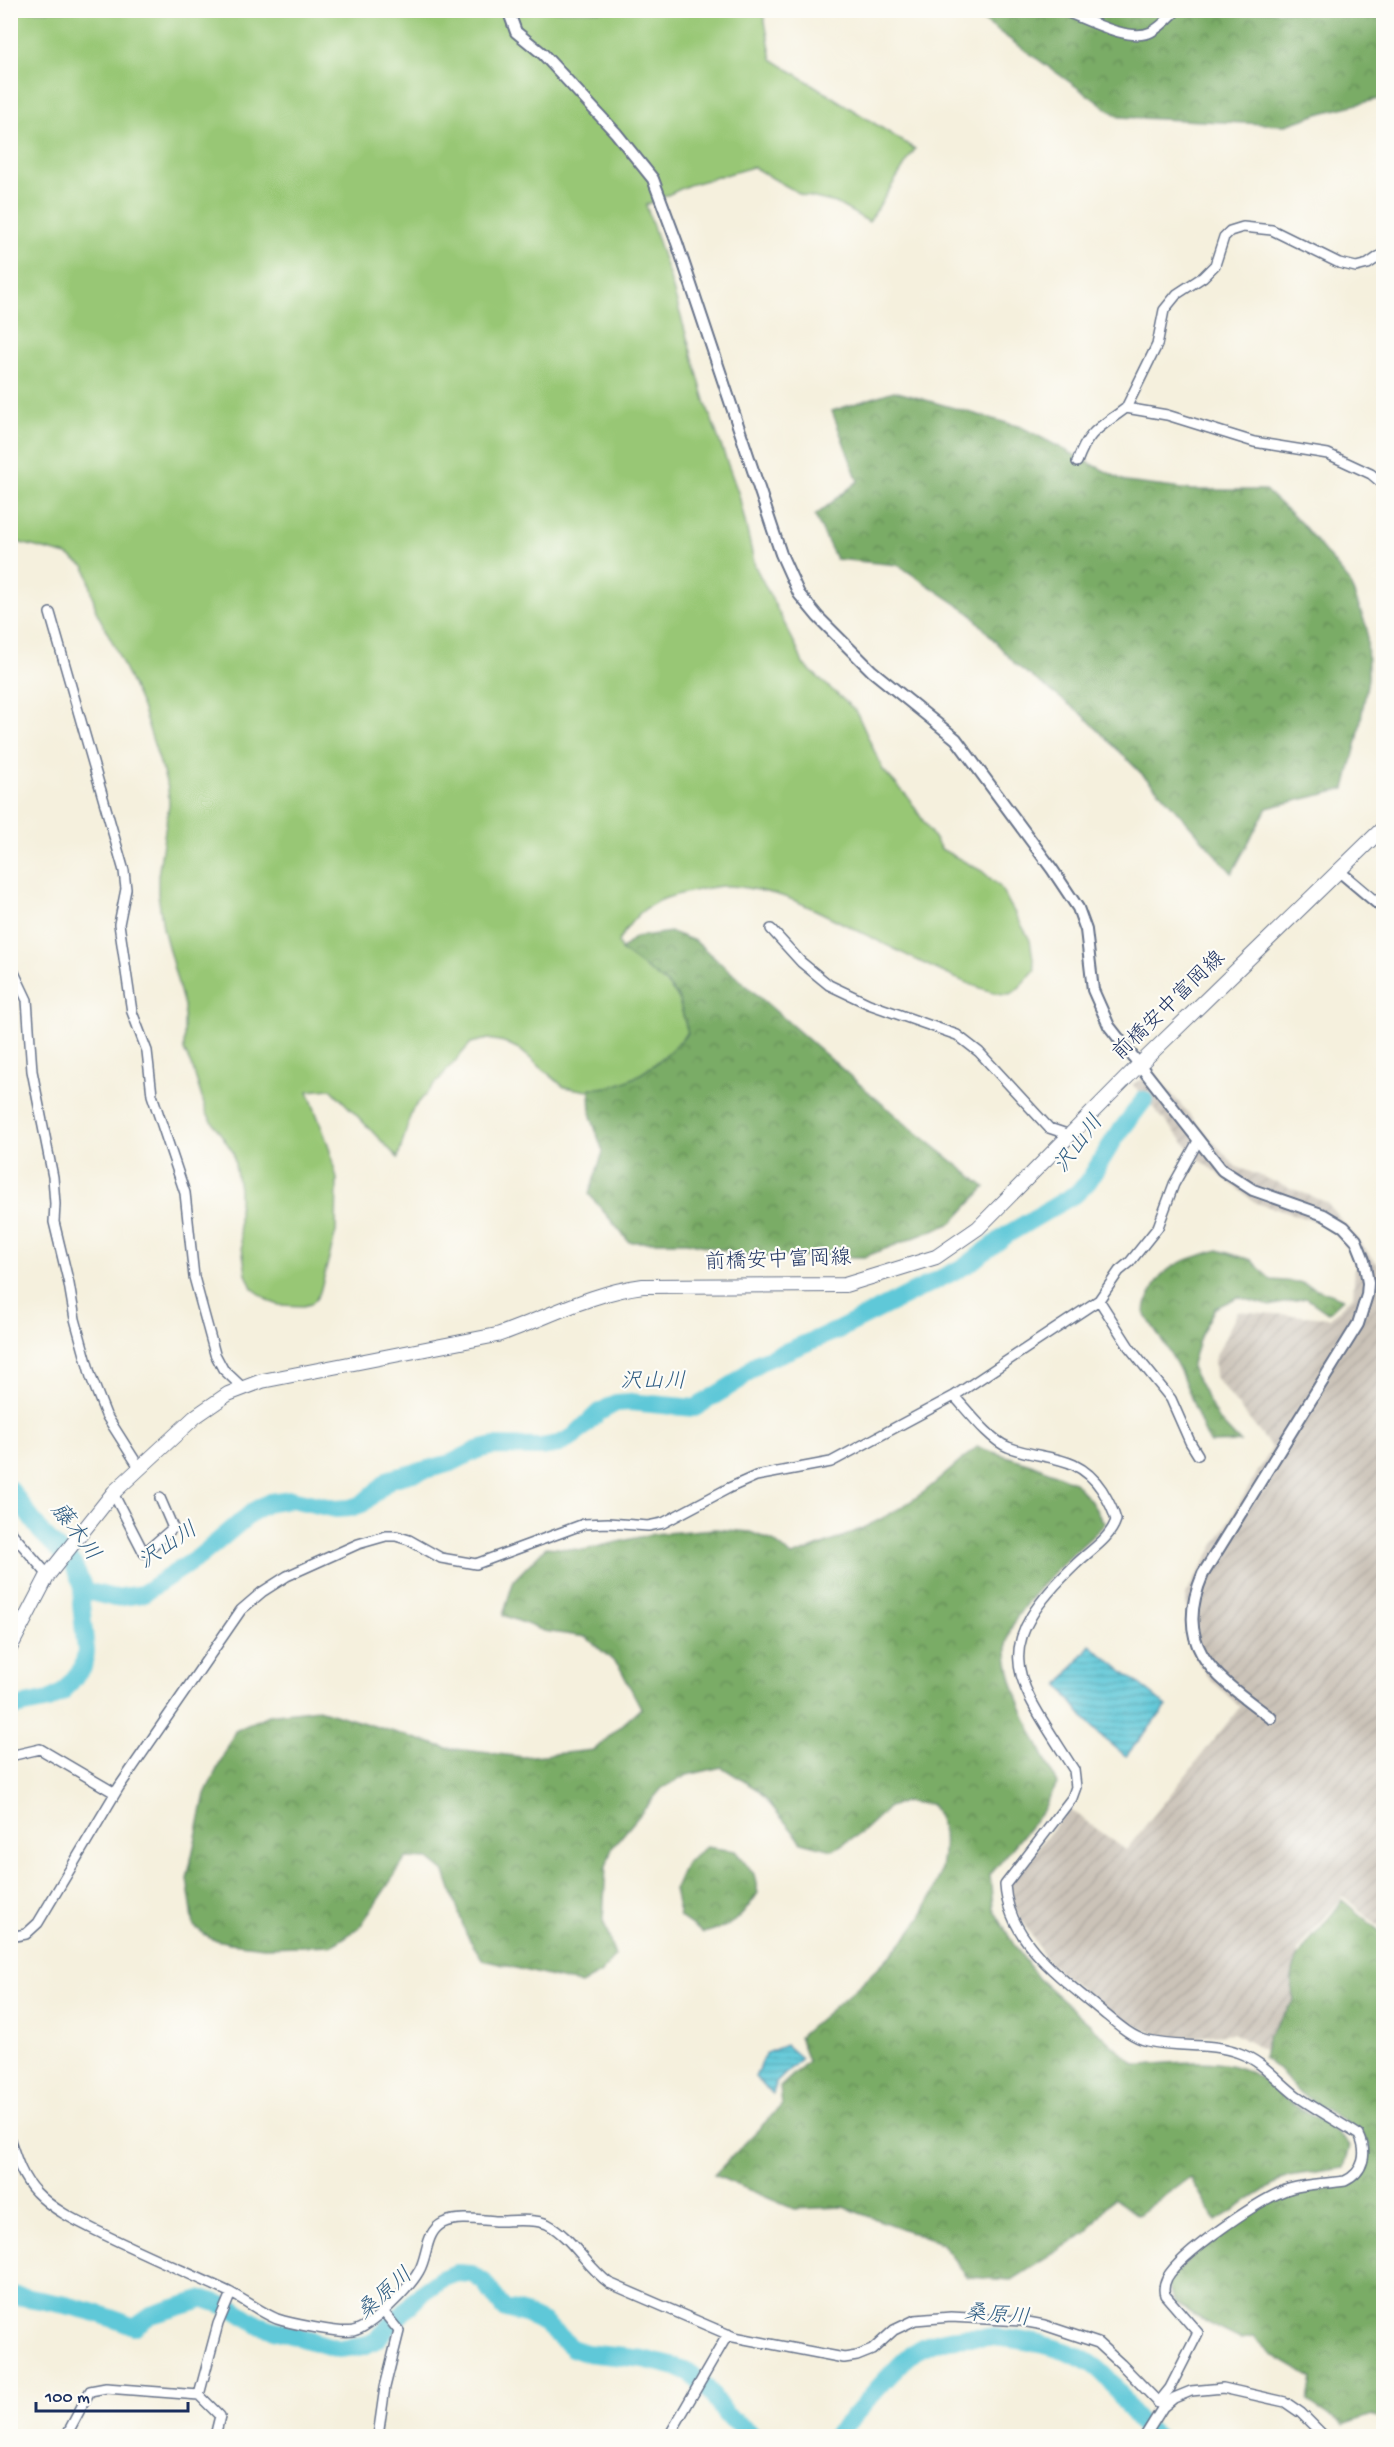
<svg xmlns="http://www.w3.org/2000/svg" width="1394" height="2447" viewBox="0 0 1394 2447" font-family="'Gochi Hand','Klee One',sans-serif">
<defs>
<pattern id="industrial-furrows" width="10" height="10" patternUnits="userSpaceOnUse" patternTransform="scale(1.5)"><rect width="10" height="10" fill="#cbc3b8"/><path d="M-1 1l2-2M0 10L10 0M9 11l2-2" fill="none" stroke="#aea8a1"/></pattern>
<pattern id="forest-crowns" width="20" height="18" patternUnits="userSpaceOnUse" patternTransform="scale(1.5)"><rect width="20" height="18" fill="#7aac66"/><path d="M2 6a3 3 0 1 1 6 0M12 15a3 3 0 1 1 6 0" fill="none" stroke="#638c57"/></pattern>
<pattern id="water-rules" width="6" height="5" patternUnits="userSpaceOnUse" patternTransform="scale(1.5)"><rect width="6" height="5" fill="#5ec8d8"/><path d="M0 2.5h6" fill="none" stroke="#4da3b2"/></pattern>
</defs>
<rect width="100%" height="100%" fill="#fdfcf7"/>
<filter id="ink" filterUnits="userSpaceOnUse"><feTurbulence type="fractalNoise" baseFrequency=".0167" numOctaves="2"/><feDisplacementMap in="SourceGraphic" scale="12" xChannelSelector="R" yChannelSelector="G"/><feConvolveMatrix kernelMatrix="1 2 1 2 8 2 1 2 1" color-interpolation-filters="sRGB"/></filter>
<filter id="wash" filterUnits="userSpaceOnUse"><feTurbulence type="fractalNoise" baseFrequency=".008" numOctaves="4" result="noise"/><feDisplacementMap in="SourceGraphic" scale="24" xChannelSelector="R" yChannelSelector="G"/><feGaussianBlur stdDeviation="1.35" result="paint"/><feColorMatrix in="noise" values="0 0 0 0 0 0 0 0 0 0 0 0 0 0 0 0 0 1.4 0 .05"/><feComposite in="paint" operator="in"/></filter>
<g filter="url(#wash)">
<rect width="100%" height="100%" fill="#f5f0dd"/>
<path fill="url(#industrial-furrows)" d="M1154,1074L1235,1166L1326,1202L1383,1270V1930L1343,1896L1298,1950L1300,2002L1279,2059L1233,2033L1195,2037L1161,2036L1119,2019L1048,1963L1008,1897L1011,1881L1069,1809L1126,1850L1240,1707L1207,1676L1189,1646L1186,1594L1272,1448L1215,1377L1214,1360L1238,1311L1330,1318L1353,1296L1355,1265L1342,1241L1322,1223L1256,1203L1199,1159L1132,1084Z"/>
<path fill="#98c775" stroke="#5a7b6a" stroke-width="1.5" d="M10,11H763L772,59L915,149L869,222L836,203L802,195L753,167L689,185L646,205L669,275L706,404L739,495L755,566L797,648L803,664L856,711L883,770L908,797L941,849L982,871L1000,887L1030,940L1035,970C1028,977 1020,989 1012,993C985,1005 820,905 778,895C762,891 741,885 725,886C713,886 700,890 689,892C653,899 636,910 618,942L621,950L667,984L678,997L688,1032C663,1060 630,1090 590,1089L588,1091L564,1087L519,1049L504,1042L488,1039L471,1043L412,1110L398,1158L331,1089L308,1091L329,1147L337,1179L336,1232L320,1292L316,1299L311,1304L303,1306L279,1305L271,1302L252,1288L246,1274L239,1227V1189L233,1152L207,1114L193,1069L184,1050V1006L163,928L158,894V876L169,804L168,788L142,707L114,645L96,611L88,575L85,567L67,555L21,543L11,538Z"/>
<path fill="url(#forest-crowns)" stroke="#4a6e62" stroke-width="1.5" d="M970,11H1383V98L1321,113L1286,125L1119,117Z
M894,391L1021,427L1126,482L1191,490H1265L1302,524L1349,581L1367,628L1368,678L1358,737L1345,789L1267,808L1232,873L1162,794L1083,715L1016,665L971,614L898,565L836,559L815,516L858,481L832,411Z
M671,932L695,941L902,1121L985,1187L952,1223L864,1257H755L687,1242H629L589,1194L603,1152L591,1116L590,1088C630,1090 663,1060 688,1033L678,997L667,984L621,950L635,937Z
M1218,1250L1251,1260L1271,1280L1299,1282L1343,1299L1328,1313L1306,1298L1270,1306L1238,1297L1215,1308L1200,1337L1191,1367L1218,1419L1240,1442L1210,1443C1197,1419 1191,1393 1179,1369C1169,1349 1155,1331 1144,1312C1156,1267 1176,1262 1218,1250Z
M977,1447L1031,1464L1074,1482L1090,1500L1105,1524C1079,1549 1015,1603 1008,1638C1000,1676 1040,1747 1057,1784L1042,1812L990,1875L993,1908L1014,1945L1038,1978L1135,2065C1173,2064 1224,2054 1258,2077C1270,2084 1279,2095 1291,2103C1312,2116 1334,2127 1350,2146L1344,2168L1288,2176L1216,2221L1190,2177L1138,2215L1113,2198L1087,2232L1012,2280L968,2277L941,2243L843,2207L794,2209L714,2175L782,2105L780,2087L808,2061L799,2037C858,1984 951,1923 943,1833C942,1824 936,1812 931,1804L904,1802L889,1807L861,1833L833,1850L802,1842L758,1790L722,1767L687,1775L662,1788L612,1848L606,1867L603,1920L615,1956L600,1974L581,1984L483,1960L466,1934L445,1872L429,1859L406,1858L359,1928L333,1945L264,1947L230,1943L211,1939L194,1926L187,1879L205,1794L235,1731L268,1715L318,1709L447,1748L523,1757L594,1750L641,1708L619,1666L586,1637L544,1631L503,1615L514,1580L546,1547L583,1550L653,1534L715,1529L750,1532L773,1541L792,1556C839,1540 883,1522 924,1492C942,1478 959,1462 977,1447Z
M706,1847L735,1851L754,1874L758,1893C739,1920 736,1926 703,1933L680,1917L674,1890L686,1863Z
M1342,1900L1383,1934V2422L1372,2415L1344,2425L1308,2401L1312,2378L1271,2354L1253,2337L1240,2339L1204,2321L1176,2303L1168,2287L1173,2276L1190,2258L1256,2211L1288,2194L1349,2185L1356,2181L1368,2165L1369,2144L1360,2131L1298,2092L1279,2070L1263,2057L1268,2037L1294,2000C1282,1953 1321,1936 1342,1900Z"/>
<path fill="url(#water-rules)" stroke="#3c7c9b" stroke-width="1.5" d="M1090,1645L1167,1706L1126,1756C1099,1738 1078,1711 1059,1685Z
M786,2045L801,2058L775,2084L772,2094L755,2077L766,2053Z"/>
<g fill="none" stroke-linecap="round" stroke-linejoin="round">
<path stroke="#5ec8d8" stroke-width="18" d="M10,1489L41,1532L73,1564L77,1573L83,1586L81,1604L86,1651L83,1667L63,1692L49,1700L10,1708
M82,1590L115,1598L142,1594L199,1557L255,1510L270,1502L291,1499L336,1509L350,1508L362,1504L390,1479L451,1463L477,1450L494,1446L541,1447L559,1444L573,1437L598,1413L616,1403L630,1402L695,1408L738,1381L758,1363L838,1330L967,1265L1008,1234L1077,1193L1088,1182L1115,1138L1144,1100
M10,2295C55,2302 93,2309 134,2327L151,2315L205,2299L234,2309L258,2325L339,2349L364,2346L376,2340L423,2292L441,2279L457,2273L472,2274L484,2282L503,2308L525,2314L544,2323L572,2348L586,2353L643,2359L676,2367L691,2374L707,2388L725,2414L754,2436
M835,2436C861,2410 885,2376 913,2353C949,2323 1057,2339 1093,2365C1113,2379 1122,2399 1136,2418C1141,2425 1150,2431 1157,2436"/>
</g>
</g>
<g filter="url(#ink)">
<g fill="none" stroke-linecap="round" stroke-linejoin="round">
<defs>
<path id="minor" d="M1061,10C1085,18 1128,43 1151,32C1161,27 1169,18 1177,10
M1384,253L1368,264L1356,267L1339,263L1272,230L1243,227L1230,231L1224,237L1215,265L1203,277L1177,294L1164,310L1157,345L1126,408L1167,415L1254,442L1328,454L1371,474L1384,485
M1077,462C1089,429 1100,428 1126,408
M50,613L124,871L126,889L119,924L132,1012L147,1051L152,1095L185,1193L194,1277L215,1354L223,1369L243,1388
M771,929L801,962L829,985L869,1004L957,1035L979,1052L1049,1128L1070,1135
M10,964L27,1000L32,1071L53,1177L55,1204L54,1222L69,1284L75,1319L91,1377L106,1415L139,1467
M1099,1300L1129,1347L1171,1399L1190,1442L1198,1455
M954,1396C967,1410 991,1441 1008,1447C1044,1461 1077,1452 1102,1490C1108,1500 1113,1509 1116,1520C1110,1539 1090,1550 1076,1564C985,1651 1016,1678 1074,1770L1076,1787L1072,1798L1005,1885C1008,1940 1060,1977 1099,2009C1113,2020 1130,2037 1148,2041C1178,2048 1210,2042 1239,2053C1264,2062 1277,2081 1297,2096C1317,2110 1339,2122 1359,2135C1368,2153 1364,2172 1345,2181C1327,2184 1303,2183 1286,2190C1259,2200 1180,2254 1167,2278C1164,2284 1163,2289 1165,2295L1198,2333L1170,2388L1158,2403
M113,1493L144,1553L173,1528L160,1498
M10,1531L48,1575
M10,1756L40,1749L115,1793
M10,1937L26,1934L38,1923L119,1787L241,1610L262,1592L287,1576L358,1544L386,1536H396L409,1540L441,1558L476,1564L584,1524L608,1523L648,1526L663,1523L729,1488L756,1476L831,1462L954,1396L1099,1300L1119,1271L1130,1262L1158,1227L1174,1184L1198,1141
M10,2140C16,2158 22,2178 36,2192C55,2212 81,2223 105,2235C146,2255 188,2273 229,2292C245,2300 260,2312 277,2319C289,2323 341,2334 353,2331C372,2327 410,2287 419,2271C428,2256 425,2232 443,2223C457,2216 481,2220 497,2221C511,2221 534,2218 547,2224C572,2237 586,2266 609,2283L734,2337L844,2358L857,2356L872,2350L894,2330L915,2320L951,2317L1022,2321L1044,2325L1098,2343L1121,2364L1161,2405
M66,2436L90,2391L106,2388L199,2395
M215,2436L220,2416L199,2395L218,2324L231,2293
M378,2436L385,2387L399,2331L382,2310
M669,2436L728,2334
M1145,2436L1163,2407L1174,2398L1191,2391L1223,2388L1285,2402L1301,2413L1324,2436"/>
<path id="tertiary" d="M508,10L516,32L543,54L616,133L653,179L677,243L781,554L799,594L818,617L872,671L956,739L1052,869L1078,908L1086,930L1093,990L1109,1026L1222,1170L1253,1190L1324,1215L1344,1227L1356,1240L1364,1260L1368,1283L1367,1295L1358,1324L1203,1574C1171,1649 1217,1677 1271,1718
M1339,871L1384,909"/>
<path id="primary" d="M10,1648L48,1575L114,1492L196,1416L228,1394L262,1381L497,1335C547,1318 590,1293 643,1286L845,1285L936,1257L978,1228L1139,1065L1384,827"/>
</defs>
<use href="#minor" stroke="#67738a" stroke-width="12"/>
<use href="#tertiary" stroke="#67738a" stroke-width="14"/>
<use href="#primary" stroke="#67738a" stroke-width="16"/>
<use href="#minor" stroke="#fff" stroke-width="9"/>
<use href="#tertiary" stroke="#fff" stroke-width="10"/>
<use href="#primary" stroke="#fff" stroke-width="14"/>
</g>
</g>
<g text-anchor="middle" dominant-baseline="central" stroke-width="4.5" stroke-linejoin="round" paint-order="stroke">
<g font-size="21" fill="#1b2f5e" stroke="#fdfcf7">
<text transform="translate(1170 1007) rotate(-44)">前橋安中富岡線</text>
<text transform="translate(778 1262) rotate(-2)">前橋安中富岡線</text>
</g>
<g font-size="22" font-style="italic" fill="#2f5d83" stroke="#fdfcf7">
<text transform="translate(1080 1145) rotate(-53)">沢山川</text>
<text x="653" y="1383">沢山川</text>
<text transform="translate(74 1533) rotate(53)">藤木川</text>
<text transform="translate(169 1547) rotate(-34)">沢山川</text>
<text transform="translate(386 2295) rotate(-42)">桑原川</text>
<text transform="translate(997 2317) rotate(5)">桑原川</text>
</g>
</g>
<rect width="1394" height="2447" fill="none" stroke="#fdfcf7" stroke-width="36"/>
<path d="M36 2402v9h152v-9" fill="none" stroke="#1b2f5e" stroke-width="3"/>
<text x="45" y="2402" font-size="18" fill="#1b2f5e" stroke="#fdfcf7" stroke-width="4.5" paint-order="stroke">100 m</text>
</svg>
